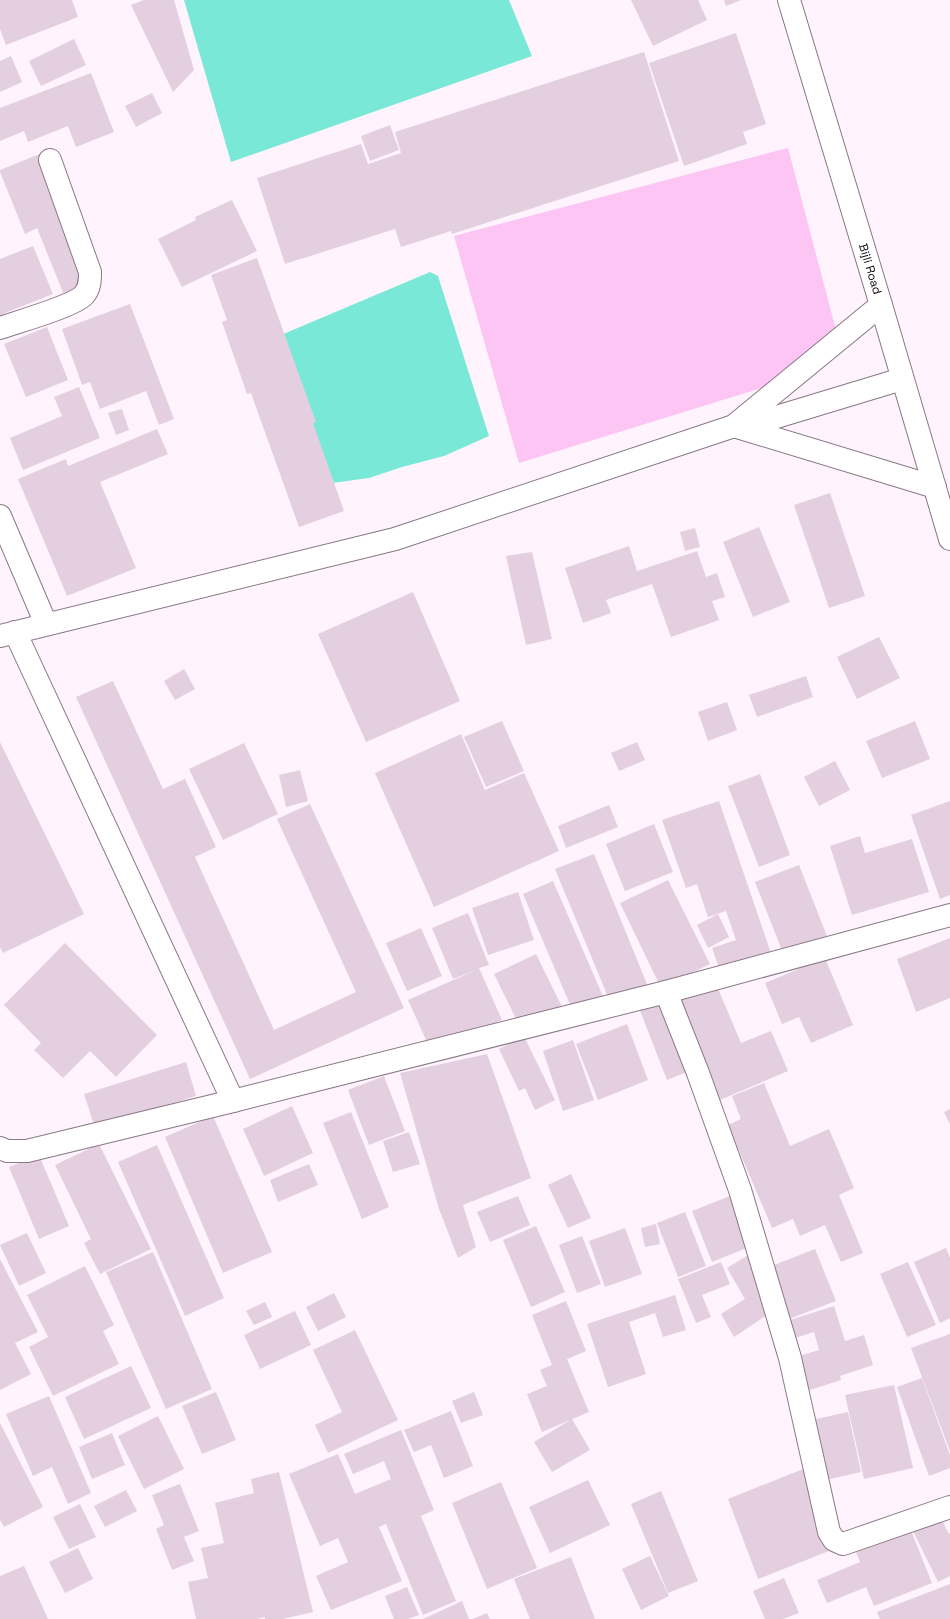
<svg xmlns="http://www.w3.org/2000/svg" width="950" height="1619" viewBox="0 0 950 1619" font-family="'Space Grotesk',sans-serif">
<rect width="100%" height="100%" fill="#fff3fd"/>
<path fill="#fcc5f4" d="M788,148L836,330L791,379L519,463L454,236Z"/>
<path fill="#79e8d7" d="M184,0H509L532,56L231,162Z
M430,272L438,276L489,436L444,456L402,467L369,478L332,483L281,335Z"/>
<path fill="#e3cfe0" d="M0,0H72L78,17L6,45L0,29Z
M144,0H174L194,70L173,92L131,5Z
M631,0H698L707,20L653,46Z
M724,0H741L726,6Z
M736,33L766,124L743,132L747,144L684,166L649,63Z
M74,39L86,65L41,86L29,61Z
M644,52L679,161L452,234L451,231L401,247L395,229L285,264L257,178L361,144L368,164L401,153L395,132Z
M11,56L22,82L0,92V61Z
M91,73L114,132L76,147L68,126L28,142L24,131L0,141V108Z
M152,93L162,113L136,127L125,106Z
M390,125L399,150L370,161L361,136Z
M42,153L97,288L66,300L37,228L25,234L0,172V170Z
M232,200L257,251L182,287L158,239L196,220L195,217Z
M33,246L53,294L0,315V259Z
M257,258L316,422L313,423L344,511L299,527L251,393L247,394L222,322L227,320L211,275Z
M130,304L174,419L159,425L146,391L100,409L90,382L82,385L62,329Z
M47,327L68,380L26,397L4,344Z
M79,387L100,438L23,470L10,438L62,416L54,397Z
M122,409L129,430L116,435L108,413Z
M157,429L168,454L100,482L136,568L67,596L18,479L66,459L68,466Z
M830,493L865,596L829,608L794,505Z
M759,527L790,602L753,617L723,542Z
M695,528L700,547L685,551L680,532Z
M629,546L637,571L697,551L706,577L717,573L725,597L712,601L719,620L671,637L652,584L606,600L611,613L583,623L565,568Z
M532,552L552,639L526,645L506,556Z
M413,592L460,701L366,742L318,634Z
M879,637L900,678L857,699L837,657Z
M184,669L195,689L175,700L164,681Z
M806,676L813,697L757,717L749,695Z
M113,681L163,789L185,779L216,847L195,857L274,1030L356,992L277,819L310,804L404,1008L250,1079L76,697Z
M727,702L737,730L708,741L698,712Z
M502,721L524,771L486,787L464,737Z
M915,721L930,759L882,778L866,741Z
M461,734L485,790L524,773L559,851L434,907L375,773Z
M0,742L84,914L3,953L0,947Z
M637,742L645,760L619,771L611,753Z
M244,743L278,814L223,840L189,769Z
M835,761L850,790L819,806L804,777Z
M300,770L308,801L286,807L279,775Z
M760,774L790,855L759,867L728,786Z
M719,801L774,962L723,979L712,948L736,940L726,911L708,917L697,884L686,888L662,820Z
M950,801V895L940,899L911,815Z
M609,805L618,827L566,848L558,826Z
M654,824L673,872L625,891L606,844Z
M860,836L865,853L912,839L929,892L852,915L830,846Z
M594,854L651,994L613,1009L555,869Z
M799,865L827,936L783,953L755,882Z
M668,880L710,964L661,988L620,903Z
M553,881L605,1001L574,1014L523,894Z
M518,892L534,940L488,955L472,908Z
M468,913L489,965L479,968L502,1020L431,1051L408,1000L476,970L453,979L432,928Z
M718,914L729,937L708,948L697,925Z
M421,928L442,976L407,991L386,943Z
M950,938V998L916,1012L897,959Z
M65,943L157,1035L116,1077L90,1051L63,1078L34,1050L41,1043L4,1005Z
M536,954L564,1011L522,1031L494,974Z
M825,958L853,1025L811,1043L799,1017L782,1024L765,983Z
M714,979L741,1043L771,1031L788,1071L720,1100L676,995Z
M665,997L694,1069L667,1080L639,1008Z
M627,1024L648,1080L598,1100L576,1044Z
M524,1036L555,1100L535,1110L525,1088L519,1091L499,1049Z
M573,1040L594,1100L563,1111L543,1051Z
M487,1054L531,1178L463,1205L476,1247L458,1258L439,1209L400,1073Z
M186,1062L196,1096L95,1128L84,1094Z
M384,1076L405,1131L369,1145L348,1090Z
M764,1083L790,1146L829,1129L854,1188L839,1195L863,1253L841,1262L825,1225L800,1236L793,1219L772,1228L728,1125L741,1119L732,1096Z
M292,1106L313,1153L264,1176L243,1129Z
M950,1109V1124L944,1112Z
M351,1112L389,1207L362,1219L323,1123Z
M213,1116L272,1252L223,1273L165,1137Z
M409,1132L420,1164L393,1172L383,1141Z
M99,1144L151,1249L100,1274L84,1243L91,1239L55,1165Z
M157,1145L224,1298L185,1316L118,1162Z
M39,1155L69,1226L39,1239L9,1167Z
M309,1164L318,1185L278,1202L270,1180Z
M571,1174L591,1218L568,1228L548,1185Z
M735,1194L754,1245L712,1262L692,1211Z
M518,1196L530,1225L490,1242L477,1212Z
M685,1212L706,1266L678,1277L657,1223Z
M656,1224L660,1244L645,1247L641,1228Z
M536,1226L565,1292L531,1307L503,1240Z
M625,1228L642,1274L605,1287L589,1241Z
M27,1233L46,1273L19,1286L0,1245Z
M582,1236L601,1284L577,1293L559,1245Z
M946,1248L950,1258V1318L940,1323L914,1262Z
M815,1249L836,1301L789,1319L769,1267Z
M153,1252L212,1389L166,1409L106,1272Z
M750,1254L773,1311L734,1337L721,1314L745,1299L727,1268Z
M0,1259L38,1332L15,1343L31,1374L0,1390Z
M721,1262L730,1284L702,1295L711,1317L696,1323L678,1279Z
M908,1262L936,1325L907,1337L880,1274Z
M85,1266L114,1325L103,1331L119,1364L53,1396L29,1347L48,1337L27,1295Z
M334,1293L346,1317L318,1331L306,1307Z
M675,1295L686,1330L663,1337L655,1313L629,1322L646,1374L608,1387L587,1324Z
M566,1301L586,1351L567,1359L589,1412L542,1432L527,1394L547,1386L540,1370L552,1365L532,1315Z
M265,1302L272,1317L254,1325L246,1311Z
M834,1306L845,1341L864,1335L873,1365L840,1376L841,1380L804,1392L793,1358L819,1350L814,1332L795,1338L790,1320Z
M295,1311L311,1345L260,1369L244,1335Z
M355,1330L398,1420L328,1453L315,1425L342,1412L313,1350Z
M950,1334V1451L911,1348Z
M131,1366L151,1408L84,1439L65,1397Z
M922,1378L950,1455V1468L929,1476L897,1387Z
M894,1385L913,1468L864,1479L845,1395Z
M216,1392L236,1440L202,1454L182,1406Z
M474,1392L483,1415L461,1423L452,1401Z
M49,1396L91,1493L68,1504L52,1467L33,1476L6,1414Z
M451,1411L473,1466L444,1478L431,1445L414,1452L404,1430Z
M848,1412L861,1472L821,1481L807,1421Z
M158,1416L184,1469L144,1489L118,1436Z
M572,1419L590,1450L552,1472L534,1442Z
M0,1423L43,1507L4,1527L0,1520Z
M401,1430L434,1510L421,1516L456,1601L423,1615L386,1524L379,1527L402,1581L331,1610L316,1576L348,1562L338,1538L320,1546L289,1474L338,1454L355,1494L391,1479L384,1461L353,1474L344,1454Z
M112,1433L125,1465L92,1479L79,1447Z
M803,1469L834,1549L758,1579L728,1499Z
M279,1472L313,1612L283,1619H265V1617L257,1619H196L188,1582L208,1578L201,1548L224,1543L215,1503L254,1493L251,1479Z
M588,1480L610,1525L550,1553L529,1507Z
M501,1482L537,1568L487,1589L452,1503Z
M180,1484L199,1531L184,1537L194,1561L172,1570L156,1529L164,1525L152,1495Z
M126,1490L137,1511L105,1527L94,1506Z
M661,1491L698,1581L668,1593L631,1504Z
M80,1504L96,1537L69,1549L53,1517Z
M938,1512L949,1534L950,1533V1576L938,1582L910,1525Z
M908,1523L932,1583L874,1606L866,1587L827,1603L817,1580L860,1562L853,1545Z
M78,1548L93,1579L65,1593L49,1562Z
M650,1556L669,1596L641,1610L622,1569Z
M571,1557L595,1619H530L514,1579Z
M24,1566L48,1619H0V1576Z
M784,1578L799,1613L783,1619H765L753,1591Z
M950,1584V1619H880L877,1612Z
M407,1587L419,1615L408,1619H394L385,1596Z
M462,1601L469,1619H423Z
M487,1613L490,1619H473Z"/>
<g fill="none" stroke-linecap="round" stroke-linejoin="round">
<defs>
<g id="minor">
<path id="s1" d="M789,0L881,305L950,539"/>
<path d="M0,328C17,322 74,306 84,295C90,288 90,280 90,272L50,160"/>
<path d="M736,424L881,305"/>
<path d="M737,427L935,487"/>
<path d="M0,516L46,624"/>
<path d="M15,632L233,1101"/>
<path d="M0,636L395,539L734,426L773,418L902,379"/>
<path d="M666,992L698,1073L740,1190L790,1358L829,1532L834,1540L843,1544L950,1507"/>
<path d="M0,1148L7,1151H27L233,1101L666,992L950,915"/>
</g>
</defs>
<use href="#minor" stroke="#897786" stroke-width="24"/>
<use href="#minor" stroke="#fff" stroke-width="22"/>
</g>
<g text-anchor="middle" dominant-baseline="central" stroke-width="3" stroke-linejoin="round" paint-order="stroke">
<g font-size="12" fill="#0f090f" stroke="#fff3fd">
<text stroke="none"><textPath href="#s1" startOffset="281">Bijli Road</textPath></text>
</g>
</g>
</svg>
